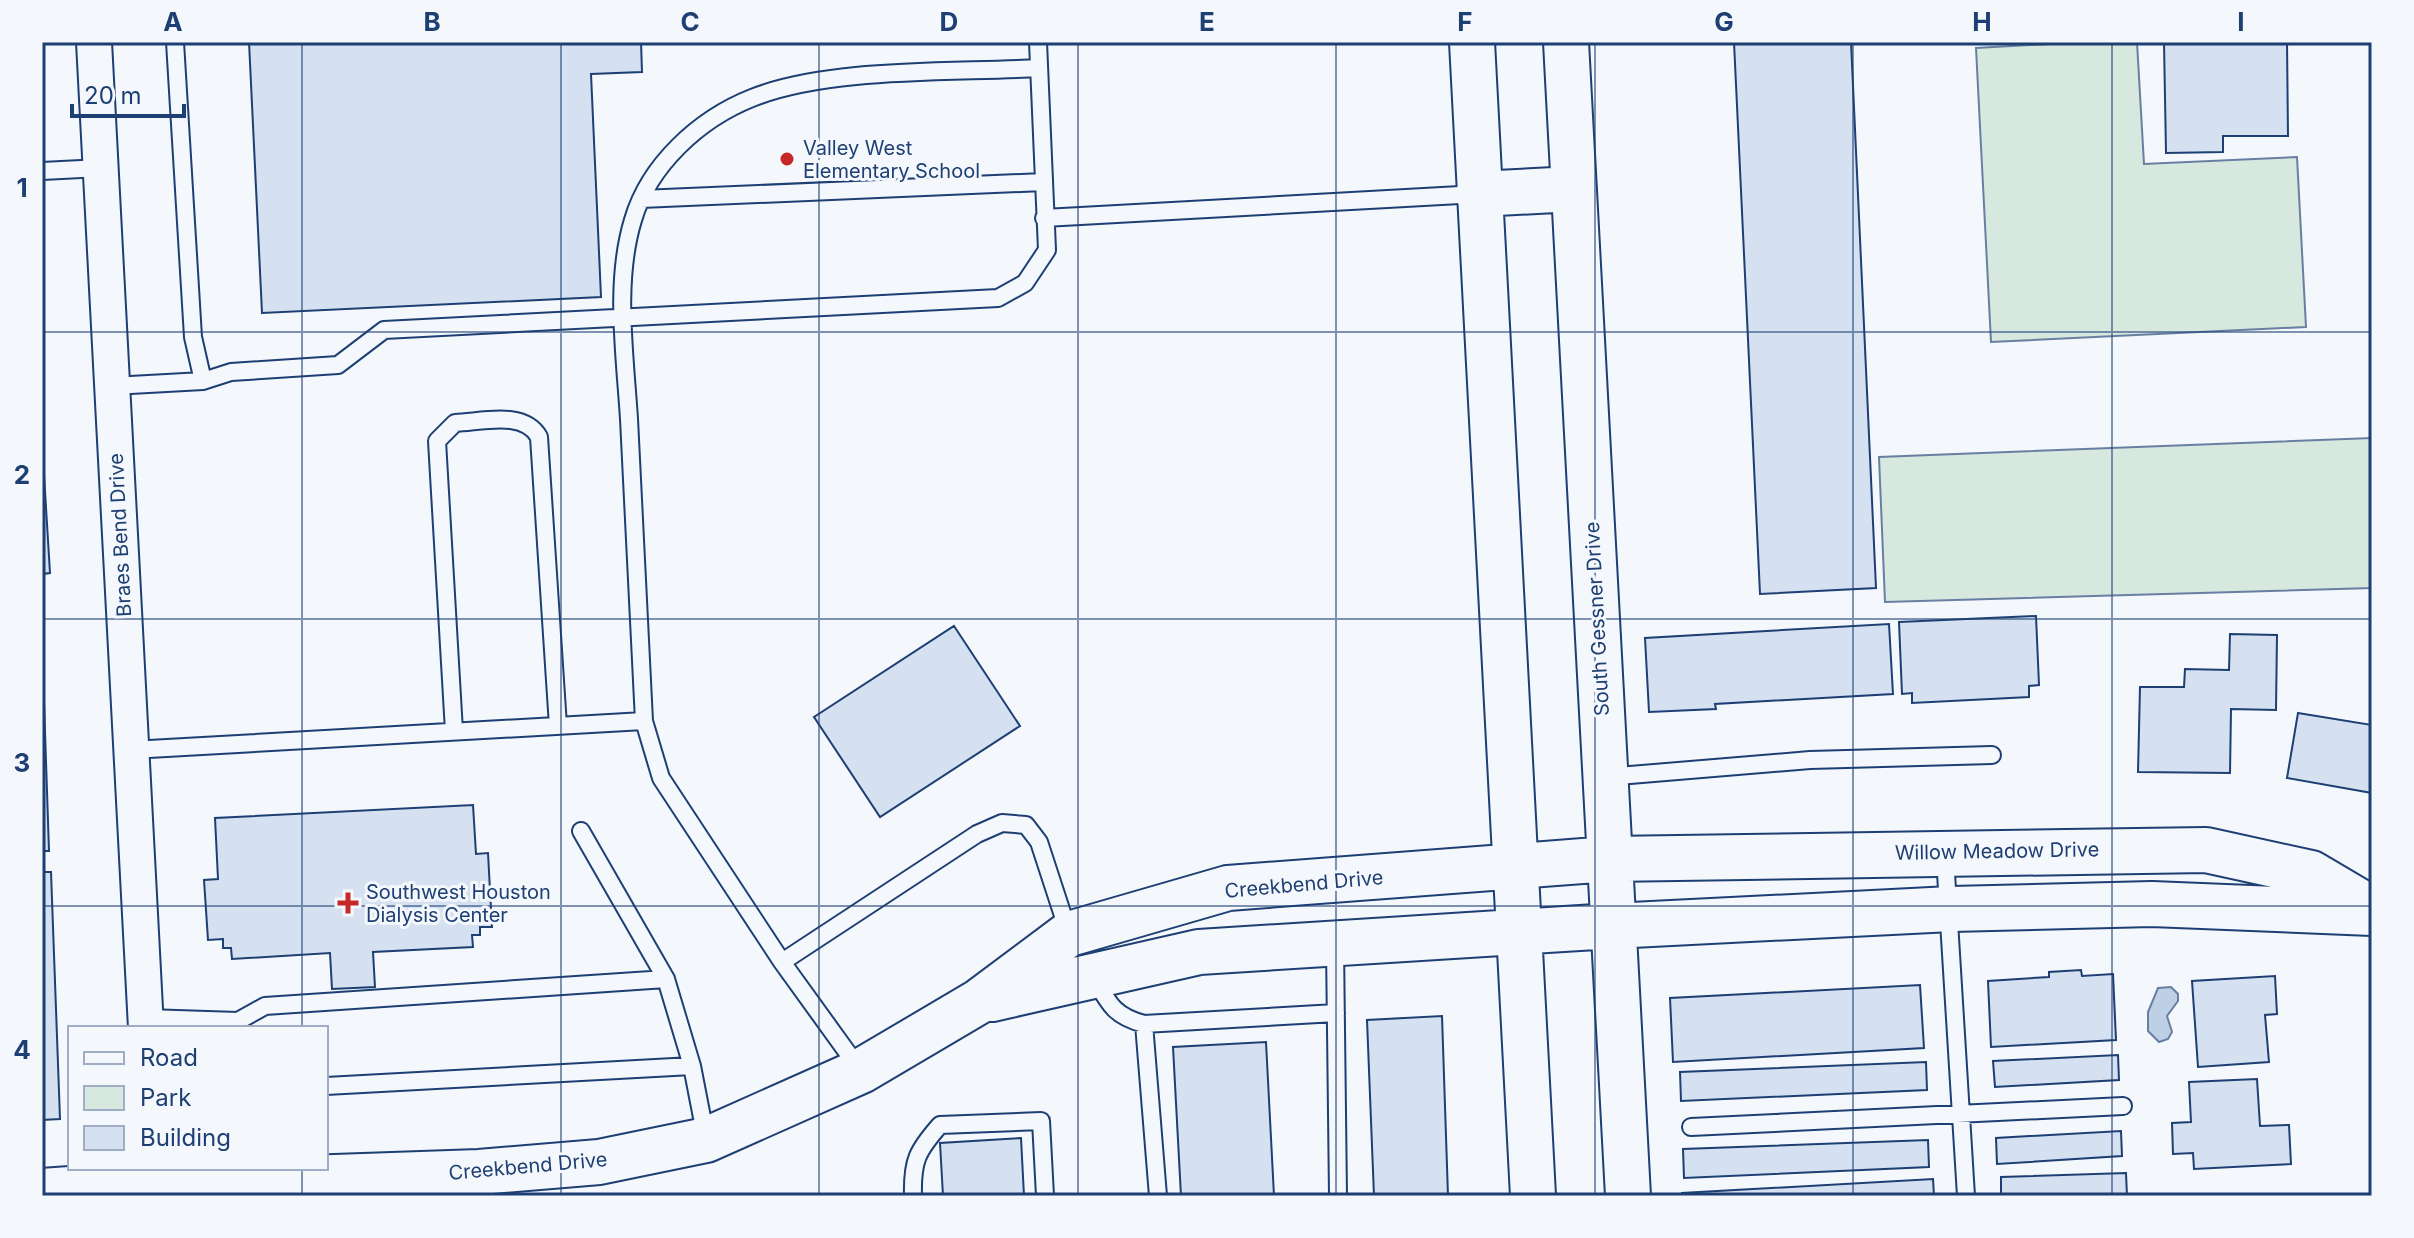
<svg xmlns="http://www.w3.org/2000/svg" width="2414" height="1238" viewBox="0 0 2414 1238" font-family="Inter,sans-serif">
<rect width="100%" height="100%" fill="#f4f7fb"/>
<path fill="#d7e8df" stroke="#687fa3" stroke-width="2" d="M2087,42H2137L2144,164L2297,157L2306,327L1991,342L1976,48Z
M2372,438V588L1885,602L1879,457Z"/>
<path fill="#bed0e5" stroke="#687fa3" stroke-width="2" d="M2171,987L2178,994V1001L2167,1016L2172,1032L2168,1039L2159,1042L2148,1031V1012L2158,988Z"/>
<path fill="#d5e0f0" stroke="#1d3f73" stroke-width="2" d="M249,42H641L642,72L591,74L601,297L262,313Z
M1734,42H1851L1876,588L1760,594Z
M2164,42H2287L2288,136H2223V152L2166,153Z
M42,442L50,573L42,574Z
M2036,616L2039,685L2029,686V697L1912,703V693L1902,694L1899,622Z
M1889,624L1893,694L1715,704L1716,709L1649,712L1645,638Z
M954,626L1020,726L880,817L814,717Z
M2230,634L2277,635L2276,710L2231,709L2230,773L2138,772L2140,687H2184L2185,669L2229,670Z
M42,642L49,851H42Z
M2298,713L2372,725V793L2287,778Z
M473,805L476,854L488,853L492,927H480V935H472L473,947L373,952L375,987L332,989L330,953L232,959L231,948H223V939L208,940L204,880L218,879L215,818Z
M42,872H51L60,1119L42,1120Z
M2081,970L2082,976L2113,974L2116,1040L1991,1047L1988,981L2049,977V972Z
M2275,976L2277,1014L2265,1015L2269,1062L2198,1067L2192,981Z
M1920,985L1924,1048L1673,1062L1670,998Z
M1442,1016L1448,1196H1374L1367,1020Z
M1266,1042L1274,1196H1181L1173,1047Z
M2118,1055L2119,1080L1995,1087L1993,1061Z
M1926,1062L1927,1090L1681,1101L1680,1072Z
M2257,1079L2260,1126L2289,1125L2291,1164L2194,1169L2193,1153L2173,1154L2172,1123L2191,1122L2189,1082Z
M2121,1131L2122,1156L1997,1164L1996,1138Z
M1021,1138L1024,1196H943L940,1143Z
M1928,1140L1929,1167L1684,1178L1683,1149Z
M2126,1173L2127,1196H2001V1177Z
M1933,1179L1934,1196H1682V1193Z"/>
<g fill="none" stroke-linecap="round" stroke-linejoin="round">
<defs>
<path id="lane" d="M175,42L193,337L203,381L231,372L338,365L384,330L998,298L1025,283L1047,250L1038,42
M42,171L101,168
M641,199L1043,182
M1044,218L1478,194
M112,386L203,381
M454,731L437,441L455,423C482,422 524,410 539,437L558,726
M131,750L644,721
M1606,777L1810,760L1992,755
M581,831L666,979L692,1066L706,1138
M1945,857L1966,1196
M1335,946L1338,1196
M782,962L977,834L1002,823L1026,825L1039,842L1069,934
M1094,978C1109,1004 1114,1016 1144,1024L1336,1013
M146,1018L238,1021
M1144,1024L1158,1196
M239,1028L238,1021L265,1006L666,979
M860,1070L782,962L661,778L644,721C639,620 634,520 629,419C625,355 614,282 633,220C649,165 699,119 752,98C829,67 954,73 1039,68
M326,1086L692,1066
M1691,1127L2123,1106
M913,1196C912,1161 917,1151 940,1125L1041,1121L1045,1196"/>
<path id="street" d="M94,42L146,1028"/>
<path id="secondary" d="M1472,42L1533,1196
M1566,42L1628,1196
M1478,194L1574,189
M992,999L1199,952L1612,926L1951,909L2152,904L2372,913
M42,1191L155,1183L479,1172L599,1162L706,1140L861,1071L978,1002L1069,934L1228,888L1609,859L2206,850L2311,873L2372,909"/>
</defs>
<use href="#lane" stroke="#1d3f73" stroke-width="20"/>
<use href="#street" stroke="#1d3f73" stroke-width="38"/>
<use href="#secondary" stroke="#1d3f73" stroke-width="48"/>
<use href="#lane" stroke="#f4f7fb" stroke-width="16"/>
<use href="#street" stroke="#f4f7fb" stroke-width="34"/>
<use href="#secondary" stroke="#f4f7fb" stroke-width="44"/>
</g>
<path fill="none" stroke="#1d3f73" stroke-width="2" stroke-opacity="0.55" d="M302,42V1028M561,42V1196M819,42V1196M1078,42V1196M1336,42V1196M1595,42V1196M1853,42V1196M2112,42V1196M42,332H2372M42,619H2372M42,906H2372M302,1168V1196"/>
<g fill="#c62828" stroke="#f4f7fb" stroke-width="3">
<circle cx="787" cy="159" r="8"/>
<path d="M344 891h8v8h8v8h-8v8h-8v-8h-8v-8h8z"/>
</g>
<g text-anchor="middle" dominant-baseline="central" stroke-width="6" stroke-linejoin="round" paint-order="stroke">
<g font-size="20" fill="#1d3f73" stroke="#f4f7fb" text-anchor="start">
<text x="803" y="148">Valley West<tspan x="803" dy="23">Elementary School</tspan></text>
<text x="366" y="892">Southwest Houston<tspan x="366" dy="23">Dialysis Center</tspan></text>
</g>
<g font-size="20" fill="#1d3f73" stroke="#f4f7fb">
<text transform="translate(120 535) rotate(-93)">Braes Bend Drive</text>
<text transform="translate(1597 619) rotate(-93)">South Gessner Drive</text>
<text transform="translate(1997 851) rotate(-1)">Willow Meadow Drive</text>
<text transform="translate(1304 884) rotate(-5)">Creekbend Drive</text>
<text transform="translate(528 1166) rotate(-5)">Creekbend Drive</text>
</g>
</g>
<rect width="2414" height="1238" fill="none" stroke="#f4f7fb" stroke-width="88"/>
<rect x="68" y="1026" width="260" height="144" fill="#f4f7fb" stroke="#9eadc5" stroke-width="2"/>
<rect x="84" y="1052" width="40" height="12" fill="#f4f7fb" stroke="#9eadc5" stroke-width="2"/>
<text x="140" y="1066" font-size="24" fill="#1d3f73">Road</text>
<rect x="84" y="1086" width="40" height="24" fill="#d7e8df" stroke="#9eadc5" stroke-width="2"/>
<text x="140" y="1106" font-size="24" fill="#1d3f73">Park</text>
<rect x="84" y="1126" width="40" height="24" fill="#d5e0f0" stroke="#9eadc5" stroke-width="2"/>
<text x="140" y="1146" font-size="24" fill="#1d3f73">Building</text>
<path d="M72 104v12h112v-12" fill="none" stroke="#1d3f73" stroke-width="4"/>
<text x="84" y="104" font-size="24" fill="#1d3f73" stroke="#f4f7fb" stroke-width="6" paint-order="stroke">20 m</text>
<rect x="44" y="44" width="2326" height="1150" fill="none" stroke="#1d3f73" stroke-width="3"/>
<g font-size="26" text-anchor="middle" font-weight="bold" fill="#1d3f73">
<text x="173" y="31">A</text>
<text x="432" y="31">B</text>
<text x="690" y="31">C</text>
<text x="949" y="31">D</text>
<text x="1207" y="31">E</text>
<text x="1465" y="31">F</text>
<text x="1724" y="31">G</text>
<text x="1982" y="31">H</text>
<text x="2241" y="31">I</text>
<text x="22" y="197">1</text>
<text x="22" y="484">2</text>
<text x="22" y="772">3</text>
<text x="22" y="1059">4</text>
</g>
</svg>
